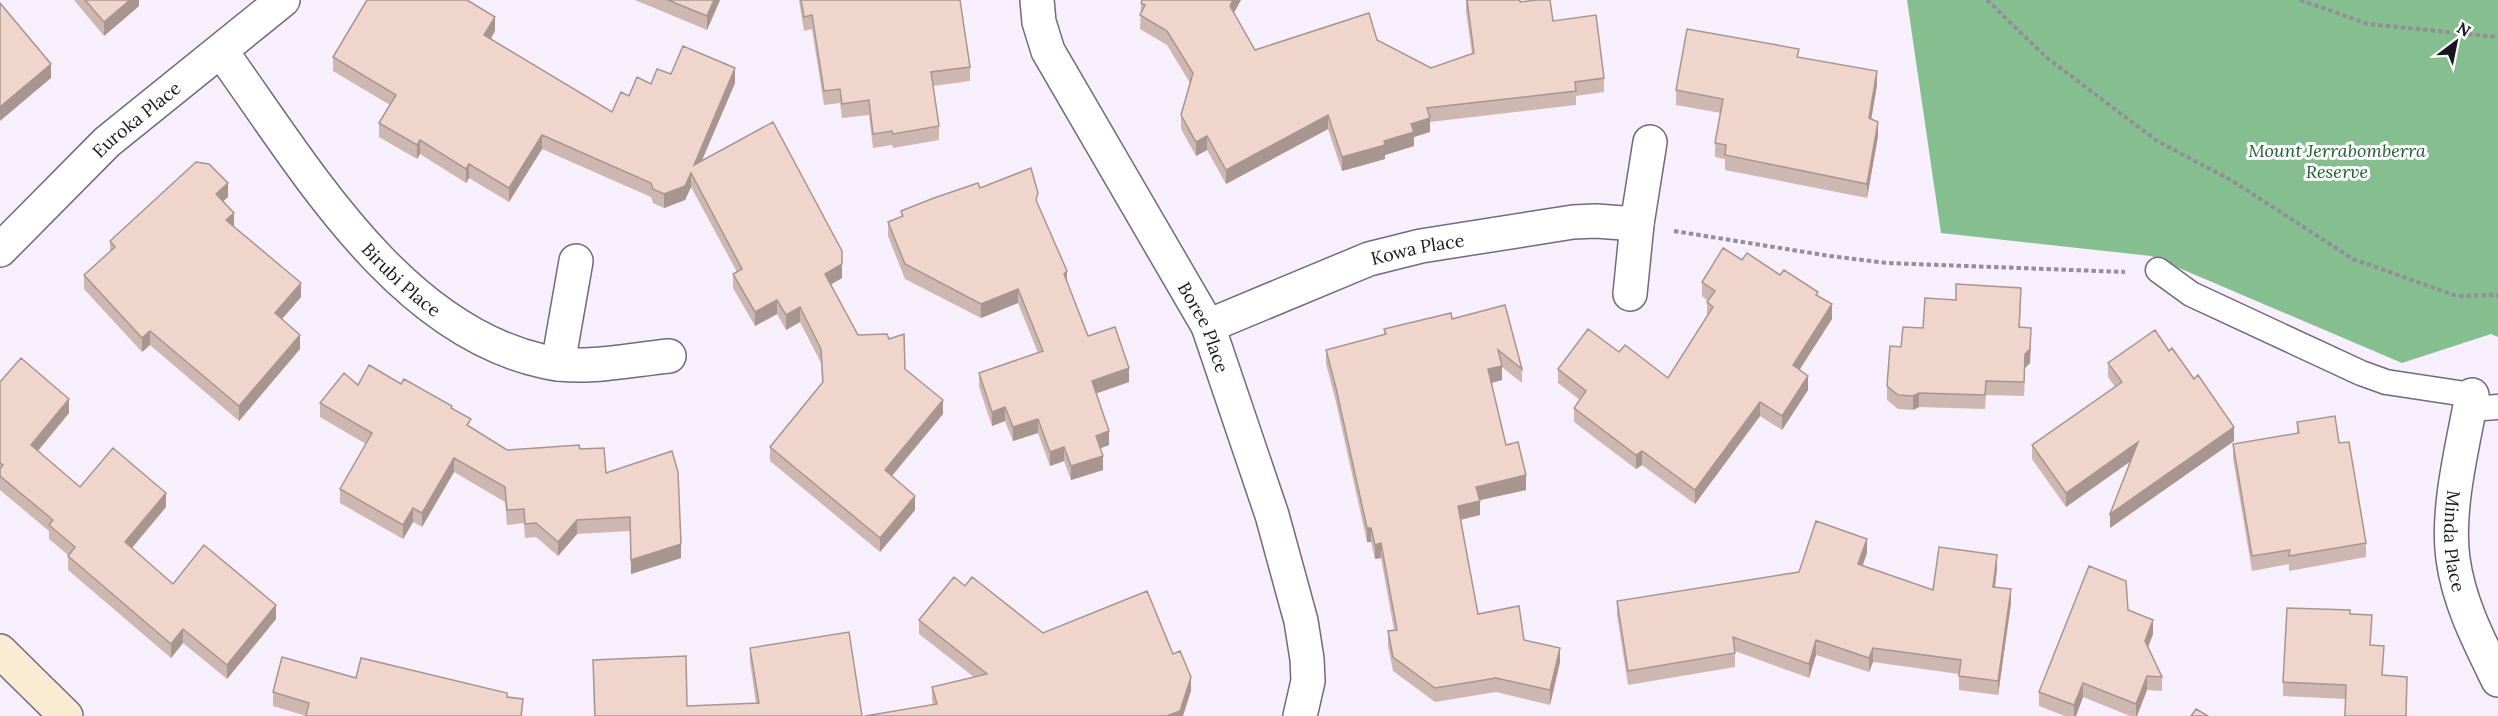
<svg xmlns="http://www.w3.org/2000/svg" width="2498" height="716" viewBox="0 0 2498 716" font-family="Lora,serif">
<rect width="100%" height="100%" fill="#f7effc"/>
<path fill="#85bf90" d="M1907,0H2498V337L2491,334L2402,363L2151,256L1941,233Z"/>
<g fill="none" stroke-linecap="round" stroke-linejoin="round">
<defs>
<path id="lane" d="M2158,270L2191,294L2361,373L2386,382L2472,395
M2469,409L2498,407"/>
<g id="street">
<path id="s1" d="M1037,0L1039,22L1048,51L1208,326L1272,515L1301,621L1307,659L1308,681L1300,716"/>
<path id="s2" d="M221,51C302,163 396,328 542,361C582,371 628,360 669,356"/>
<path id="s3" d="M0,250L107,142L283,0"/>
<path d="M1630,294L1637,224L1650,142"/>
<path id="s4" d="M1208,326L1369,259L1421,246L1573,222L1596,221L1637,224"/>
<path d="M558,364L576,261"/>
<path id="s5" d="M2472,395C2463,445 2446,510 2453,559C2459,603 2479,641 2498,680"/>
</g>
<path id="secondary" d="M0,651L66,716"/>
</defs>
<use href="#lane" stroke="#74687c" stroke-width="27"/>
<use href="#street" stroke="#74687c" stroke-width="36"/>
<use href="#secondary" stroke="#74687c" stroke-width="36"/>
<path stroke="#948e98" stroke-width="4" stroke-dasharray="4.5 3" stroke-linecap="butt" d="M1987,0L2046,57L2157,141L2231,180L2353,259L2457,296L2498,295
M2300,0L2368,24L2498,37
M1674,231L1830,256L1887,263L2125,272"/>
<use href="#lane" stroke="#fff" stroke-width="24"/>
<use href="#street" stroke="#fff" stroke-width="33"/>
<use href="#secondary" stroke="#faebd3" stroke-width="33"/>
</g>
<path fill="#ceb7b0" d="M74,0H139V6L104,36Z
M635,0H720L707,30Z
M799,0H960L970,67V81L933,86L939,126V140L893,148L892,145L873,148L869,115L842,118L840,103L824,105L812,29L804,31Z
M1466,0L1520,2L1553,21L1604,78V92L1576,96V105L1430,122V132L1414,137V146L1385,155V159L1342,171L1328,129L1226,184L1207,150L1196,156L1181,129V115L1190,83L1167,45L1140,29L1141,3L1234,13L1255,50L1377,40L1431,68L1472,54L1466,12Z
M495,31L491,39L612,112L629,96L671,74L735,83L702,160L842,278L831,284L858,335L905,369L943,414L892,476L915,510L880,552L770,461V447L822,383L821,363L800,322L786,330L777,314L755,326L733,288V274L737,272L691,187L685,200L664,208L653,203L651,197L542,149L509,202L469,178L466,183L420,154L417,159L379,137V123L390,105L333,71V57Z
M1799,57L1877,85L1871,119L1878,136L1867,198L1725,170V159L1715,157V143L1721,113L1676,105V90Z
M980,188L1038,205L1088,336L1129,382L1096,393L1109,445L1101,448L1103,470L1071,480L1064,461L1050,466L1038,433L1013,441L1005,421L992,426L979,387V373L1038,353L1018,303L981,318L905,279L888,236V222L901,217V211Z
M228,197L223,201L234,227L301,297L282,319L300,349L239,421L150,345L142,352L84,289V275L110,252V241Z
M1742,260L1780,275L1818,296L1832,319L1799,370L1808,390L1782,430L1760,416L1695,504L1642,465L1636,469L1574,422V408L1580,400L1558,383V369L1619,352L1668,378L1707,316V302L1708,301L1702,296V282Z
M1956,300L2021,302L2020,327L2031,342L2030,363L2025,368L2024,396L1986,395L1985,409L1919,407L1913,410L1898,409L1887,400V386L1901,347Z
M1505,305L1522,369V383L1502,367V380L1491,383L1506,445L1526,490L1480,500V515L1461,520L1478,614L1560,662L1550,705L1496,692L1435,702L1393,671L1388,646V631L1394,630L1381,558L1375,559L1371,542H1367L1336,402L1326,364V350L1384,335V329L1452,319Z
M2108,363L2234,441L2110,528L2130,461L2066,507L2032,459V445L2115,387L2108,377Z
M0,382L69,413L38,451L80,487L166,507L132,548L173,584L276,619L227,679L183,643L171,658L68,570V555L49,539V531L0,490Z
M401,384L452,409L471,428L507,450L580,449L606,473L681,558L631,574L630,531L577,534L558,556L536,537L525,538L524,523L507,525L505,502L454,472L422,527L413,522L403,539L340,503V489L366,444L320,417V403L358,385Z
M2297,422L2339,443L2366,543V557L2289,571V564L2252,571L2233,458V444L2297,433Z
M1867,553L1862,566L1933,590L1997,569L1995,587L2011,603L1998,695L1959,690V674L1873,662L1869,672L1816,655L1809,678L1735,651V667L1628,685L1617,615V601L1799,572Z
M965,586L1043,633L1173,654L1191,691L933,705L932,701V687L974,677L919,634V620Z
M2128,610L2153,634L2148,647L2162,677V691L2147,690L2137,716H2130L2083,697L2076,716H2065L2039,706V692Z
M2350,614L2371,645L2383,675L2407,691L2406,716H2345L2346,699L2283,696V682Z
M750,648L862,716H594L593,660L687,706L756,703L750,662Z
M356,678L523,699L522,716H306L273,706V692Z"/>
<path fill="#a89590" d="M130,0H139V6L104,36V22Z
M714,0H720L707,30V16Z
M1233,0H1241L1230,20V6Z
M495,17V31L484,49V35Z
M51,64V78L0,121V107Z
M735,68V83L694,179V165Z
M1877,71V85L1869,132V118Z
M1328,115V129L1226,184V170Z
M1430,118V132L1414,137V146L1385,155V159L1342,171V157L1384,141L1411,124Z
M1878,122V136L1867,198V184Z
M542,135V149L509,202V188Z
M1207,136V150L1196,156V142Z
M420,140V154L417,159V145Z
M469,164V178L466,183V169Z
M691,173V187L685,200L664,208V194Z
M228,183V197L216,208V194Z
M234,213V227L226,220Z
M842,264V278L825,288V274Z
M1067,271V285L1064,274Z
M301,283V297L275,327V313Z
M1018,289V303L981,318V304Z
M777,300V314L755,326V312Z
M1832,304V319L1793,380V365Z
M800,307V322L786,330V315Z
M2031,328L2030,363L2025,368L2024,396L2025,354Z
M150,331V345L142,352V338Z
M300,335V349L239,421V406Z
M1502,366V380L1488,384V369Z
M1129,368V382L1092,395V381Z
M1808,376V390L1782,430V416Z
M1919,393V407L1913,410V396Z
M69,399V413L31,459V445Z
M943,400V414L885,484V470Z
M1760,402V416L1695,504V490Z
M1005,407V421L992,426V412Z
M1038,419V433L1013,441V427Z
M2234,427V441L2110,528V514Z
M1109,431V445L1096,450V436Z
M2138,442V456L2066,507V493Z
M1064,447V461L1050,466V452Z
M1642,451V465L1636,469V455Z
M1103,456V470L1071,480V466Z
M454,458V472L422,527V513Z
M1526,475V490L1476,501V487Z
M166,493V507L125,556V542Z
M915,496V510L880,552V538Z
M1480,501V515L1458,520V506Z
M413,508V522L403,539V525Z
M577,520V534L558,556V542Z
M1367,528H1371V542H1367Z
M1867,539V553L1858,579V564Z
M1381,543V558L1375,559V545Z
M681,544V558L631,574V560Z
M1997,555V569L1993,601V587Z
M2011,589V603L1998,695V681Z
M276,605V619L227,679V665Z
M2153,620V634L2145,655V641Z
M183,629V643L171,658V644Z
M1816,640V655L1809,678V664Z
M1560,648V662L1550,705V690Z
M1873,648V662L1869,672V658Z
M2147,676V690L2137,716H2136V704Z
M1191,677V691L1183,716H1167Z
M2083,683V697L2076,716H2074V705Z"/>
<path fill="#f0d5cd" stroke="#a89590" stroke-width="1.5" d="M85,0H130L104,22Z
M367,0H467L495,17L484,35L612,112L621,92L629,96L637,77L651,84L657,69L671,74L683,46L735,68L694,165L773,122L842,251V264L825,274L858,335L887,334L889,339L904,334L905,369L943,400L885,470L915,496L880,538L770,447L823,382L821,349L800,307L786,315L777,300L755,312L733,274L742,269L691,173L685,186L664,194L653,189L651,183L542,135L509,188L469,164L466,169L420,140L417,145L379,123L396,95L333,57Z
M668,0H714L707,16Z
M801,0H960L970,67L931,72L939,126L893,134L892,131L873,134L869,100L842,104L840,89L824,91L812,15L804,17Z
M1142,0H1233L1230,6L1255,50L1369,13L1377,40L1431,68L1474,53L1467,0H1520V2L1537,0H1550L1553,21L1596,15L1604,78L1575,82L1576,91L1427,108L1430,118L1411,124L1414,132L1384,141L1385,145L1342,157L1328,115L1226,170L1207,136L1196,142L1181,115L1193,73L1167,31L1140,15L1145,5L1141,3Z
M0,3L51,64L0,107Z
M1687,29L1799,49L1797,57L1877,71L1869,118L1878,122L1867,184L1725,155L1726,145L1715,143L1723,99L1676,90Z
M196,162L209,164L228,183L216,194L234,213L226,220L301,283L275,313L300,335L239,406L150,331L142,338L84,275L115,247L110,241Z
M1031,168L1038,193L1036,200L1067,271L1064,274L1088,336L1115,327L1129,368L1092,381L1109,431L1096,436L1103,456L1071,466L1064,447L1050,452L1038,419L1013,427L1005,407L992,412L979,373L1043,351L1018,289L981,304L905,264L888,222L903,216L901,211L934,198L978,183L980,188Z
M1723,248L1742,260L1747,253L1780,275L1784,270L1818,292L1816,295L1832,304L1793,365L1808,376L1782,416L1760,402L1695,490L1642,451L1636,455L1574,408L1586,391L1558,369L1588,329L1619,352L1625,345L1668,378L1713,307L1707,302L1715,291L1702,282Z
M1956,284L2021,288L2019,327L2031,328L2030,349L2025,354L2024,382L1986,381L1985,395L1919,393L1913,396L1898,395L1887,386L1890,346L1901,347L1903,327L1923,328L1925,298L1956,300Z
M1505,305L1522,369L1498,350L1502,366L1488,369L1506,445L1518,442L1526,475L1476,487L1480,501L1458,506L1478,614L1519,606L1524,640L1560,648L1550,690L1496,678L1435,688L1393,657L1388,631L1397,630L1381,543L1375,545L1371,528H1367L1336,388L1326,350L1386,334L1384,329L1451,313L1452,319Z
M2155,330L2169,351L2172,348L2194,379L2198,375L2234,427L2110,514L2138,442L2066,493L2032,445L2122,382L2108,363Z
M21,358L69,399L31,445L80,487L113,448L166,493L125,542L173,584L204,545L276,605L227,665L183,629L171,644L68,556L75,547L49,525L53,520L0,476V469L3,465L0,463V382Z
M369,365L401,384L404,379L452,406L451,408L471,419L467,425L507,450L579,445L580,449L604,448L606,473L672,451L678,472L681,544L631,560L630,517L577,520L558,542L536,523L525,524L524,509L507,510L505,487L454,458L422,513L413,508L403,525L340,489L372,433L320,403L344,373L358,385Z
M2335,416L2339,443L2349,442L2366,543L2289,556L2290,550L2252,556L2233,444L2299,433L2297,422Z
M1816,521L1867,539L1858,564L1933,590L1939,547L1997,555L1993,587L2011,589L1998,681L1959,676L1961,660L1873,648L1869,658L1816,640L1809,664L1733,637L1735,653L1628,671L1617,601L1799,572Z
M2089,566L2126,581L2128,610L2153,620L2145,641L2162,677L2147,676L2136,704L2083,683L2074,705L2039,692Z
M954,577L965,586L972,577L1043,633L1147,591L1173,654L1180,651L1191,677L1180,711L1167,716H865L937,704L932,687L987,674L919,620Z
M2287,608L2350,610V614L2372,615L2370,645L2384,646L2382,675L2407,677L2406,716H2345L2346,685L2283,682Z
M849,632L862,716H595L593,660L686,656L687,706L759,703L750,648Z
M282,657L356,678L361,658L507,693V697L523,699L521,716H306L309,703L273,692Z
M2196,709L2208,716H2191Z"/>
<g text-anchor="middle" dominant-baseline="central" stroke-width="6" stroke-linejoin="round" paint-order="stroke">
<g font-size="18" fill="#1b161e" stroke="#fff">
<text stroke="none"><textPath href="#s3" startOffset="189">Euroka Place</textPath></text>
<text stroke="none"><textPath href="#s4" startOffset="224">Kowa Place</textPath></text>
<text stroke="none"><textPath href="#s2" startOffset="292">Birubi Place</textPath></text>
<text stroke="none"><textPath href="#s1" startOffset="370">Boree Place</textPath></text>
<text stroke="none"><textPath href="#s5" startOffset="148">Minda Place</textPath></text>
</g>
<g font-size="18" font-style="italic" fill="#1e5d30" stroke="#fff">
<text x="2337" y="150">Mount Jerrabomberra<tspan x="2337" dy="21">Reserve</tspan></text>
</g>
</g>
<g transform="translate(2456 42) rotate(32)" stroke="#ffffff" stroke-width="4.5" paint-order="stroke">
<path d="M0-4.5L10 22L0 15L-10 22Z" fill="#1b161e"/>
<text y="-9" font-size="16" font-weight="bold" text-anchor="middle" fill="#1b161e">N</text>
</g>
</svg>
